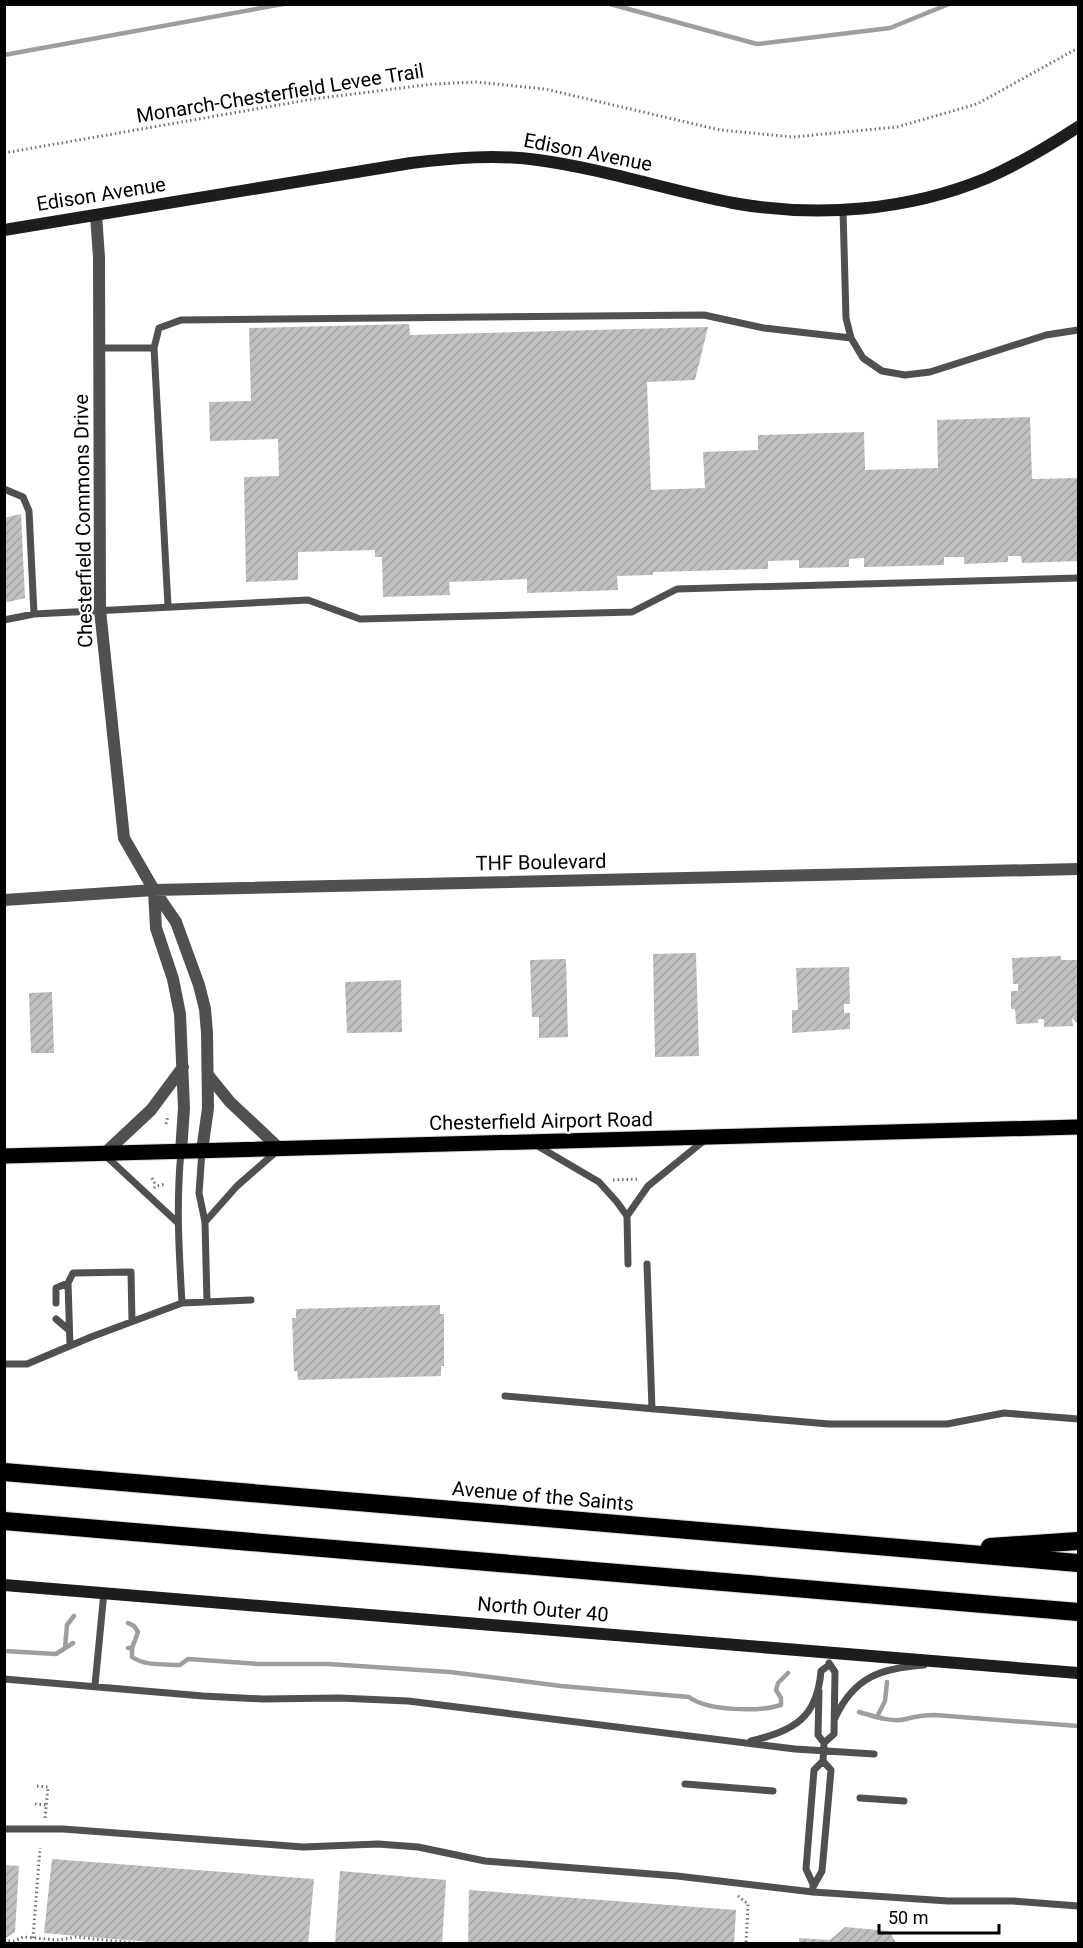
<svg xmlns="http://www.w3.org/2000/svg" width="1083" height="1948" viewBox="0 0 1083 1948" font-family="Roboto,sans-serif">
<defs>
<pattern id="building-hatch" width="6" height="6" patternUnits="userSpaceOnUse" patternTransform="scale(1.5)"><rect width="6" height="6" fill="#c0c0c0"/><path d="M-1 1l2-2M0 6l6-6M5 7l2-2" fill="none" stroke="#a3a3a3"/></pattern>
</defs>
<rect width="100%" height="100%" fill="#fff"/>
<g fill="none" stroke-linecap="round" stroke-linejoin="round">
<path stroke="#9e9e9e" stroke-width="4.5" d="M610,4L757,44L890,28L949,4
M4,55L283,4
M128,1623L134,1626L138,1632L132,1648
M65,1648L67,1625L74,1616
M128,1648H132V1657C145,1666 164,1664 180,1665L188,1659L258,1664H328L450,1672L561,1686L689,1697C707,1711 759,1712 781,1705V1698L776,1690L778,1683L788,1673
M4,1651L56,1654L73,1643
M859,1712C873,1716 892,1723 906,1719C917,1716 924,1715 935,1715L1078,1726
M877,1717L885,1701L887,1682"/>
</g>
<path fill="url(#building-hatch)" d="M409,324L410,335L708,327L695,380L647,382L651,490L705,488L703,452L758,450V435L864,432L865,470L938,468L937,420L1030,417L1032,479L1078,478V561L1022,563L1021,556H1008V562L964,564V557H944V565L864,567V558L849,559V567L799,568V560L768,561V569L653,572V575L617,576L618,590L527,593V579L449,582L450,595L383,597L382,557H375V550L298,552V580L246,582L244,477L279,476L278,439L210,441L209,402L251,401L249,328Z
M21,514L25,598L4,603V518Z
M696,953L699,1056L655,1057L653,954Z
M1061,956V960H1078V1024L1072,1018L1073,1026L1044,1027V1019H1038V1023L1016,1024L1015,1009H1011V991H1018V984H1013L1012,958Z
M566,959L568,1037L539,1038V1017H532L530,960Z
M849,967L850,1004H844V1013H850V1029L792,1033V1010H798L796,968Z
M401,980L402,1032L347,1033L345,982Z
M52,992L54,1053H31L29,993Z
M440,1305V1314H444V1366H441V1376L298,1380L297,1371H294L292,1318H296V1309Z
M52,1859L314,1879L308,1944H171L44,1933Z
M4,1865L19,1866L15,1932L4,1939Z
M340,1871L446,1880L442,1944H335Z
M469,1890L736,1910L734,1944H468Z
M845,1927L889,1931L897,1944H799V1938L830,1940Z"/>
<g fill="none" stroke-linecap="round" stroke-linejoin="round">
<defs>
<path id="primary" d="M4,1156L1078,1127"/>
<path id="highway" d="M4,1472L1078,1563
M4,1521L1078,1612
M990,1547L1078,1541"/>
</defs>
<use href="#primary" stroke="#dbdbdb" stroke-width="17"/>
<use href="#highway" stroke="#dbdbdb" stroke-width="20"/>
<path stroke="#727272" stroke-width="3" stroke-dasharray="1.5 3" stroke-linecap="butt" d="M4,153L313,99L433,84L476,82L545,89L720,130L793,137L897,127L977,104L1078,48
M166,1124L168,1115
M152,1178L156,1186
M613,1180L640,1179
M154,1188L156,1186L166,1184
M37,1786L48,1787L45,1818
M35,1804L47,1805
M738,1896L748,1904L746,1944
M33,1938L40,1848
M4,1941H14L23,1937L59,1940L76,1937L142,1944"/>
<path stroke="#505050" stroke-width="7" d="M843,210L846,318L851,338L863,358L882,371L905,375L930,372L1046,335L1078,330
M99,348H154L159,328L181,320L704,315L764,328L851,338
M154,348L168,606
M4,489L23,497L29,511L34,614
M4,620L34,614L308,600L360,619L632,612L677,589L1078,578
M536,1145L599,1182L617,1202L627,1216L628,1264
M202,1151L199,1193L205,1222L207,1302
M181,1152C176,1203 179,1252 182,1303
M106,1156L178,1223
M627,1216L648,1186L706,1139
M205,1222L237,1186L278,1150
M647,1264L652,1409
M56,1303V1288L68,1283
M56,1319L69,1330
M70,1346L68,1283L73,1273L131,1272L132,1321
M4,1364H27L91,1337L182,1303L251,1300
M505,1396L829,1424H947L1004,1413L1078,1419
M4,1679L203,1696L263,1699L339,1698L408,1701L795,1749L874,1754
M95,1685L104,1592
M835,1718C854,1677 881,1668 924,1665
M751,1741C794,1730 817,1719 821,1671L829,1665
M824,1743L834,1734L835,1672L829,1663
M685,1784L773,1791
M860,1798L904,1801
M4,1829H63L303,1847L378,1844L418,1847L485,1861L677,1876L813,1892L948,1901H1013L1078,1906
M813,1884L806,1869L814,1770L823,1761L824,1743L818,1735L819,1691
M813,1887L822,1871L831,1770L823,1761"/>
<path stroke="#505050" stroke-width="12" d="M96,215L99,257L100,610L124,838L154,890L176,922L199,985L205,1009L207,1033L208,1108L202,1151
M154,891L156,928L173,979L180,1014L184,1108L181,1152
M4,900L154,890L1078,869
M208,1075L230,1102L280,1149
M104,1154L151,1110L183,1067"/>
<path stroke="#1d1d1d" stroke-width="12" d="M4,230L411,163C453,158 496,154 538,160C604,169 667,190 733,203C817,218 908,211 987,178C1019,164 1049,146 1078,127
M4,1585L1078,1673"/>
<use href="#primary" stroke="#000" stroke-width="15"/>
<use href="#highway" stroke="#000" stroke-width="18"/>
</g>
<g text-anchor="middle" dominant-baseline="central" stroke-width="4.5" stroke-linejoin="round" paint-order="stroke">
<g font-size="20" fill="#000" stroke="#fff">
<text transform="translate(280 93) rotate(-9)">Monarch-Chesterfield Levee Trail</text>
<text transform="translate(588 152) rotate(11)">Edison Avenue</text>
<text transform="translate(101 194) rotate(-9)">Edison Avenue</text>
<text transform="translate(83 521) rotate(-91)">Chesterfield Commons Drive</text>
<text transform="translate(541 862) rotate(-1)">THF Boulevard</text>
<text transform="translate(541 1121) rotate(-1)">Chesterfield Airport Road</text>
<text transform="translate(543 1496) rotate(5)">Avenue of the Saints</text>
<text transform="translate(543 1609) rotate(5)">North Outer 40</text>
</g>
</g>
<rect width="1083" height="1948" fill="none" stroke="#000000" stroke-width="12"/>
<path d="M879 1924v9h120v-9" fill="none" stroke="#000000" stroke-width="3"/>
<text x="888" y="1924" font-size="18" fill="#000000" stroke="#ffffff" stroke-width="4.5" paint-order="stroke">50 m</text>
</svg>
